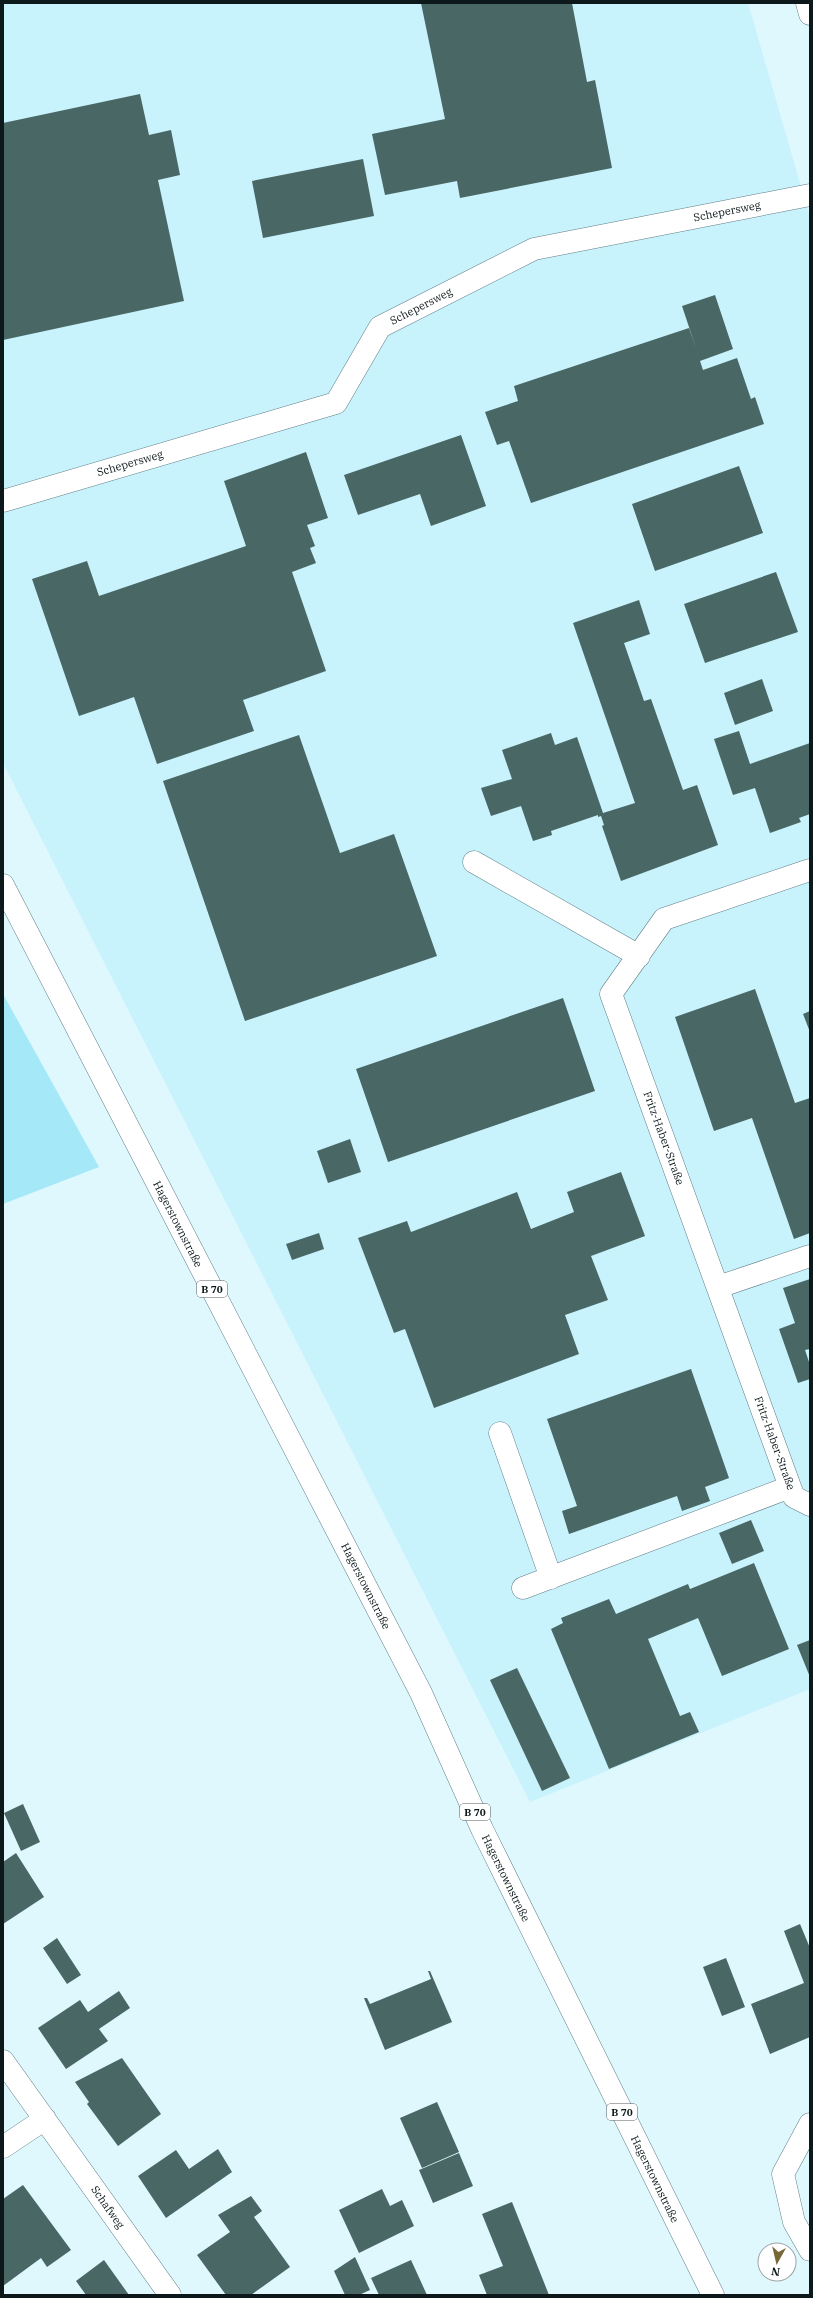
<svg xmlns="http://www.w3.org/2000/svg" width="813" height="2298" viewBox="0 0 813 2298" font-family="'IBM Plex Serif',serif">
<rect width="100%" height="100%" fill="#def8fe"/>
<path fill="#c8f2fc" d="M3,3H748L810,218V1689L530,1802L3,763Z"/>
<path fill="#a5e9f8" d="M3,994L99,1167L3,1204Z"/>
<path fill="#496764" d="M421,3H572L587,82L595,80L612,168L460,198L457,181L385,195L372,134L445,119Z
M140,94L149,135L171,130L180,175L158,180L184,301L3,340V123Z
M363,159L374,216L263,238L252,181Z
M715,295L733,349L700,361L703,370L737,358L751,399L755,397L764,424L531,503L509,441L497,445L485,412L518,401L514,386L689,328L696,348L682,306Z
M461,435L486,506L431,526L420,494L358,515L344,475Z
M306,452L328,518L307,525L315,546L310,548L316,563L292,572L326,671L243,700L254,731L157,764L134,697L79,716L32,579L87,561L99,596L246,546L224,481Z
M739,466L763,533L655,571L632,504Z
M776,572L798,632L705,663L684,604Z
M639,600L650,634L624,643L644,701L651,699L683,790L697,785L718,845L621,881L602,826L604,825L601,816L598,817V815L551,831L552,835L533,841L521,806L491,816L481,788L512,779L502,750L551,733L555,745L577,737L603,813L635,803L573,623Z
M762,679L773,711L735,725L724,693Z
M739,731L750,764L810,743V814L799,818L801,822L770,833L755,788L733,795L714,739Z
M299,735L340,853L394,834L437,956L245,1021L163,781Z
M755,989L795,1103L810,1098V1233L794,1239L752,1118L714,1131L675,1017Z
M563,998L595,1091L388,1162L356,1069Z
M810,1011V1032L803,1014Z
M350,1139L361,1172L328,1183L317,1151Z
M621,1172L645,1236L591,1256L608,1300L565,1315L579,1354L434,1408L405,1329L394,1333L358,1238L407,1221L411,1232L517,1192L531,1229L574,1212L567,1192Z
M319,1233L324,1249L292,1260L286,1244Z
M810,1279V1349L805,1350L810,1365V1379L798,1383L779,1329L795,1323L783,1288Z
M691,1369L729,1478L705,1487L710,1501L682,1511L677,1496L569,1534L562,1511L577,1506L547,1419Z
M751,1520L764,1551L732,1564L719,1533Z
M754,1563L789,1649L722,1676L698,1618L648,1639L680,1716L690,1712L699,1732L609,1769L551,1629L563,1623L561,1618L609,1599L616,1614L688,1584L690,1589Z
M810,1640V1677L797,1645Z
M517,1668L570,1778L542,1791L490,1680Z
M23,1804L40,1842L21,1851L4,1813Z
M16,1853L44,1897L3,1924V1862Z
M800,1924L810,1948V2037L770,2054L751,2004L804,1983L784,1931Z
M57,1938L81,1975L67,1984L43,1948Z
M726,1958L745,2007L722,2016L703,1967Z
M428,1971H430L452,2022L385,2050L364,1998H367L370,2004L431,1979Z
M119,1991L130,2008L99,2029L108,2041L66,2069L38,2028L80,2000L88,2012Z
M122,2058L161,2114L118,2146L87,2104L89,2102L75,2082Z
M437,2102L459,2152L422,2168L400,2118Z
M218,2149L232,2172L166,2218L138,2176L176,2150L189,2169Z
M459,2153L473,2186L433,2203L419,2170Z
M23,2185L71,2250L47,2267L41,2258L3,2286V2199Z
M382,2189L390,2206L402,2200L414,2226L359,2253L339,2210Z
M251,2196L262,2211L254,2217L290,2267L251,2295H226L197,2255L230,2232L218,2215Z
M512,2202L549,2295H487L479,2275L503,2266L482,2214Z
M355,2257L370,2290L359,2295H345L334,2271Z
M104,2260L129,2295H86L76,2281Z
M411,2260L427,2295H379L371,2278Z"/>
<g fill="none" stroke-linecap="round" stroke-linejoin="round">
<defs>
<path id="minor" d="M807,3L810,14
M3,501L336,403L380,327L534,249L810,195
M474,862L639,956
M810,870L664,919L611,994L790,1487L794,1497L810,1505
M718,1287L810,1256
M500,1433L551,1578
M523,1588L790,1487
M3,2061L170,2295
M810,2124L783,2174L794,2222L810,2250
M3,2147L45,2119"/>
<path id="major" d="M3,885L421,1693L482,1829L713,2295"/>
</defs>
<use href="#minor" stroke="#617e85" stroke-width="23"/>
<use href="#major" stroke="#617e85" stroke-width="23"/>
<use href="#minor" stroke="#fff" stroke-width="22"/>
<use href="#major" stroke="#fff" stroke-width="22"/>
</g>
<g text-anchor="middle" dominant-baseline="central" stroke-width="4" stroke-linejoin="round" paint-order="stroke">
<g fill="#fff" stroke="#565d5f" stroke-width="1">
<rect x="197" y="1281" width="30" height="16" rx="3"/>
<rect x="460" y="1804" width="30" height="16" rx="3"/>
<rect x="607" y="2104" width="30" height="16" rx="3"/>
</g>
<g font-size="10" font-weight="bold" fill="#0d181b">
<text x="212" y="1289">B 70</text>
<text x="475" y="1812">B 70</text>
<text x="622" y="2112">B 70</text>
</g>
<g font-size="11" fill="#0d181b" stroke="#fff">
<text transform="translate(727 211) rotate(-11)">Schepersweg</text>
<text transform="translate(421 306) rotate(-27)">Schepersweg</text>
<text transform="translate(130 463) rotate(-16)">Schepersweg</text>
<text transform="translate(664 1138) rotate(70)">Fritz-Haber-Straße</text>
<text transform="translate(178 1224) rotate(63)">Hagerstownstraße</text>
<text transform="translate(775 1443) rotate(70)">Fritz-Haber-Straße</text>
<text transform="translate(366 1586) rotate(63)">Hagerstownstraße</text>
<text transform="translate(506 1878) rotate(64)">Hagerstownstraße</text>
<text transform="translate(655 2179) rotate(64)">Hagerstownstraße</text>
<text transform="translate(108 2207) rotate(55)">Schafweg</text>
</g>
</g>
<rect width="813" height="2298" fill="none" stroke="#0d181b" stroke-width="8"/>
<g transform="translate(777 2262) rotate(188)"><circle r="19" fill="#ffffff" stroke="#9ea3a4"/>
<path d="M0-3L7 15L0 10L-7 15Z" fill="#776836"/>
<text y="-6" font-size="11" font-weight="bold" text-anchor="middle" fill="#0d181b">N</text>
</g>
</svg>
